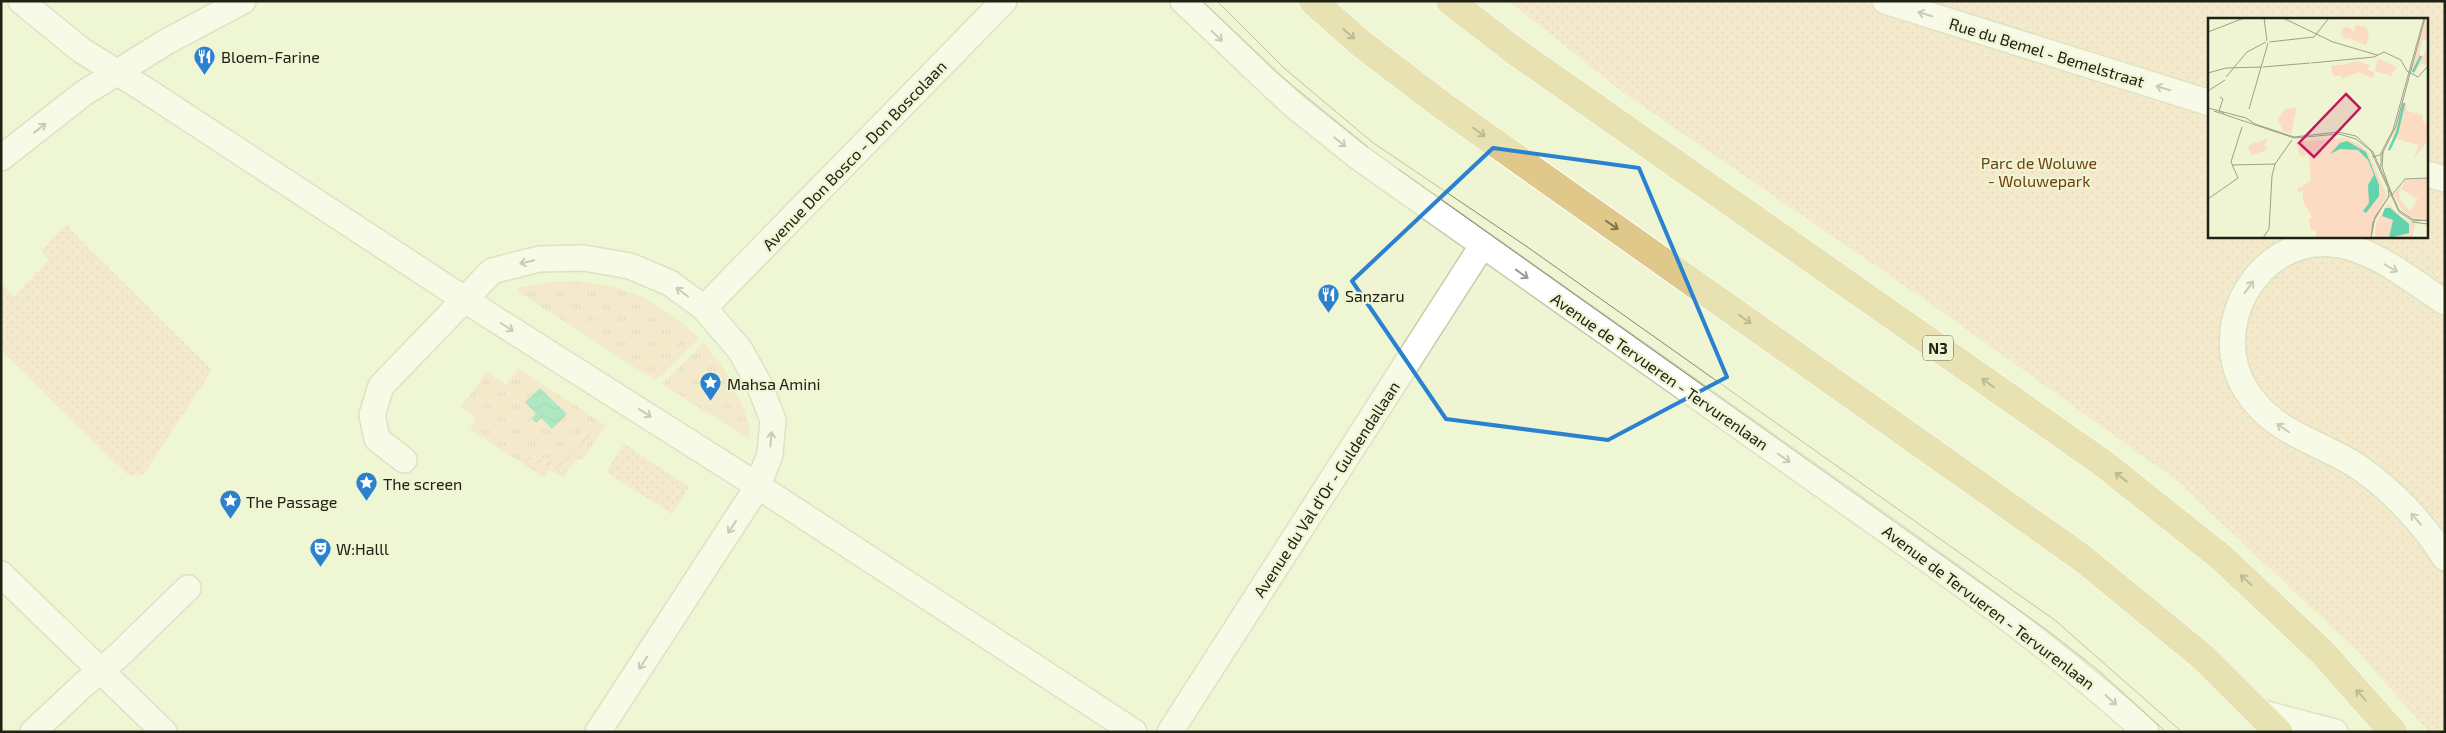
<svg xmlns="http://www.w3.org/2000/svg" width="2446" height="733" viewBox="0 0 2446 733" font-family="'Exo 2',sans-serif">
<defs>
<pattern id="grass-tufts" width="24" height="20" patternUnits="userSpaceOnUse" patternTransform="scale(1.25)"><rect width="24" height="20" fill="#fbdbc2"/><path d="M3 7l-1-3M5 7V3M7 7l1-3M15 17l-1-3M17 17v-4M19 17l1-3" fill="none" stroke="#d7bca6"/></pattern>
<pattern id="park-dots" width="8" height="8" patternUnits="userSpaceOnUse" patternTransform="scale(1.25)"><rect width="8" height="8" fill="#fbdbc2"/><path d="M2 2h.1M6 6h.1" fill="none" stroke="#d7bca6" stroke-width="1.8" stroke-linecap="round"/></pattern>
<pattern id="garden-furrows" width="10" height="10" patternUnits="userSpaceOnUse" patternTransform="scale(1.25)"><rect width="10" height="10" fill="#fbdbc2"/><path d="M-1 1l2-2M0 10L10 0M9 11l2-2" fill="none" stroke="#d7bca6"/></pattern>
<pattern id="water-waves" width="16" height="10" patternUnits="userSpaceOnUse" patternTransform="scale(1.25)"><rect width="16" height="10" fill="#61d4ae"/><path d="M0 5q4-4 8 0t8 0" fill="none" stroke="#54b695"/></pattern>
</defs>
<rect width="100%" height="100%" fill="#eff5d3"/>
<path fill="url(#grass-tufts)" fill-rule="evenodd" d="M560,281C620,282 655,297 699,338L656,381L517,291L520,287Z
M704,343C727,369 741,398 751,431L747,438L662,384Z
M518,368L605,425L585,458L575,461L564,477L549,470L545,478L470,429L476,419L461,407L487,372L506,385ZM589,425H595L579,455L562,471L531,461L521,455L562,463L579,446Z"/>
<path fill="url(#park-dots)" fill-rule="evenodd" d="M1509,1H2445V732H2429L2359,653L2176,480L1940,310L1621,91ZM2210,19H2427V236H2210Z
M67,224L80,240L212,370L144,474L129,476L1,350V283L14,296L49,260L41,250Z
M624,444L689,487L672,514L606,472Z"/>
<path fill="url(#garden-furrows)" d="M589,425H595L579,455L562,471L521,458L520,455L562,463L579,446Z"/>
<path fill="url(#water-waves)" d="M540,388L567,414L552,429L541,418L536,423L532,418L536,414L525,402Z"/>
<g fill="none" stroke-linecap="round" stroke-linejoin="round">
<defs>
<path id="minor" d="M21,1L81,50L147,91L490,316L758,486L1134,732
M1183,1L1291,103L1357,156C1509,265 1662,372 1814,479C1928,560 2043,638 2146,732
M1885,1L2210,103
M1,158L84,93L166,42L243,1
M2427,174L2445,179
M2445,302C2411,281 2373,247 2332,244C2257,237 2207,328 2246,390C2274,435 2320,441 2360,468C2393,491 2424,524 2445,558
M704,308L1004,1
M404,460L377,439L372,415L381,386L492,271L539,259L584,258L630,266L670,283L704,308L740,350L759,384L773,420L770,454L758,486L598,732
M1,574L164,732
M2259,712L2335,732
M33,732L83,685L117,657L188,588
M1170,732L1482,246"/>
<path id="primary" d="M1313,1L1359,42L1443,106L2082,558L2204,658L2278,732
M1450,1L1512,49L2104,464L2222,558L2323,653L2393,732"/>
</defs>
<use href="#minor" stroke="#c7ccac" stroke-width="28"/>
<use href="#primary" stroke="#fff" stroke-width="30"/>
<use href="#minor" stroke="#fff" stroke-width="25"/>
<use href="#primary" stroke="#dfc889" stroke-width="28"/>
<path stroke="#848871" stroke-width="1" d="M1202,1L1277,73L1368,147
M1217,1L1284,68L1372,142L1526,246L2056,621L2182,732
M1398,169L2047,630L2098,670L2166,732"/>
</g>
<defs><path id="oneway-shaft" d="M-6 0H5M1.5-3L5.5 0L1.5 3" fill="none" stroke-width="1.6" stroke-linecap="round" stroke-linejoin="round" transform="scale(1.25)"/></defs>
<g stroke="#9b9b96">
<use href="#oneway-shaft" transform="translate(1925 14) rotate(-163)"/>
<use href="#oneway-shaft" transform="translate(1217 36) rotate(43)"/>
<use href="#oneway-shaft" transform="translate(2163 88) rotate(-163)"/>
<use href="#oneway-shaft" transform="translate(40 128) rotate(-38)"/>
<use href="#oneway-shaft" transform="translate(1340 142) rotate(39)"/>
<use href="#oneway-shaft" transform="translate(527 262) rotate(166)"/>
<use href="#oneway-shaft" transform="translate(2391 268) rotate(30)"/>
<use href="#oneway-shaft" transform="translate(1522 274) rotate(36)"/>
<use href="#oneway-shaft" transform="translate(2249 287) rotate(-54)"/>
<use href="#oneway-shaft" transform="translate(682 292) rotate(-143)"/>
<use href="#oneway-shaft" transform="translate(507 327) rotate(32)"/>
<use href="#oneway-shaft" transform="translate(645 413) rotate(33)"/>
<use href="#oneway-shaft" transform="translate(2283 428) rotate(-145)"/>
<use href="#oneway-shaft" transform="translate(771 439) rotate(-85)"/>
<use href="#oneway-shaft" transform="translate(1784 458) rotate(35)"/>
<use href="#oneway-shaft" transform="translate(2416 519) rotate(-131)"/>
<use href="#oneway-shaft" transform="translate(732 527) rotate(123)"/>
<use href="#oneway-shaft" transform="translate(643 663) rotate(123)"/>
<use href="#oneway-shaft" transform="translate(2111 700) rotate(42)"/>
</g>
<g stroke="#80744f">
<use href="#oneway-shaft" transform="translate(1349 34) rotate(42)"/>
<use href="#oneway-shaft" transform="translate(1479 132) rotate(35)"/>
<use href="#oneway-shaft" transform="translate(1612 225) rotate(35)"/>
<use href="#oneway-shaft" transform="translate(1745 319) rotate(35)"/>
<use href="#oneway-shaft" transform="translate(1988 383) rotate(-145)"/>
<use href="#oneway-shaft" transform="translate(2121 477) rotate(-142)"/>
<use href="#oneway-shaft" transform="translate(2246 580) rotate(-137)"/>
<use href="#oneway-shaft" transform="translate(2361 695) rotate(-132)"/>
</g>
<path d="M0 0H2446V733H0ZM1493,148L1639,168L1727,377L1608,440L1446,419L1352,281Z" fill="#eff5d3" fill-opacity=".55" fill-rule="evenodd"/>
<path fill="none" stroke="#2a81cf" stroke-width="4" stroke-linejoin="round" d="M1493,148L1639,168L1727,377L1608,440L1446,419L1352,281Z"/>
<defs>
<symbol id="restaurant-pin" viewBox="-11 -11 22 30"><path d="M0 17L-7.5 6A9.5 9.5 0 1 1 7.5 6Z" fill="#2a81cf" stroke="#eff5d3"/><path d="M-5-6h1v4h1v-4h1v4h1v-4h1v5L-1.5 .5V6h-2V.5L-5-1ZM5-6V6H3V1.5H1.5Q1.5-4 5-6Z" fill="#fff"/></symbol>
<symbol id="sight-pin" viewBox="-11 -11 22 30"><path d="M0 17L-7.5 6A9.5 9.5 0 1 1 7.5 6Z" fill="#2a81cf" stroke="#eff5d3"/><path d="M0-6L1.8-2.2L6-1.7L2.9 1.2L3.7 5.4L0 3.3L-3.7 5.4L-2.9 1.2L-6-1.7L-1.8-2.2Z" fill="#fff"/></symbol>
<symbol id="theatre-pin" viewBox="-11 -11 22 30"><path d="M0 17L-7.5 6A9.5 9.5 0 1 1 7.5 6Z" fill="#2a81cf" stroke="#eff5d3"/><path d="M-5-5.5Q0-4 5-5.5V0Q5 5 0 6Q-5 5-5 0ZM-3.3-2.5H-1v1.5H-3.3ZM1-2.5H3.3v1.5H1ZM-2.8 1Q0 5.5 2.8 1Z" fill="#fff"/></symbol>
</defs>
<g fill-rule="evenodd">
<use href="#restaurant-pin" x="192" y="44" width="25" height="34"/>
<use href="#restaurant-pin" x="1316" y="282" width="25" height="34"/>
<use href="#sight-pin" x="698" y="370" width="25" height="34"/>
<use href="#sight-pin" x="354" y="470" width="25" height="34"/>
<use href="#sight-pin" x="218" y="488" width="25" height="34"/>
<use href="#theatre-pin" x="308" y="536" width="25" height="34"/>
</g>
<g text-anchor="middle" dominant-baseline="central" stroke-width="4.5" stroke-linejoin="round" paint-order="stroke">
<rect fill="#eff5d3" stroke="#5e614e" stroke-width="1" x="1923" y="335.5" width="30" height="25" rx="4"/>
<g font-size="15" font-weight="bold" fill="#202115">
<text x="1938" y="348">N3</text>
</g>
<g font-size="16" fill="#202115" stroke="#eff5d3">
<text transform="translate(2047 52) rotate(17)">Rue du Bemel - Bemelstraat</text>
<text transform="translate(854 155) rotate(-46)">Avenue Don Bosco - Don Boscolaan</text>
<text transform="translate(1660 371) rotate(35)">Avenue de Tervueren - Tervurenlaan</text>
<text transform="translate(1326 489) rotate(-57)">Avenue du Val d'Or - Guldendallaan</text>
<text transform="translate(1989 607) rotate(37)">Avenue de Tervueren - Tervurenlaan</text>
</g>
<g font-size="16" fill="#202115" stroke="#eff5d3" text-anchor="start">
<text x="221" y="56">Bloem-Farine</text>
<text x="1345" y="295">Sanzaru</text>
<text x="727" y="383">Mahsa Amini</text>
<text x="383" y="483">The screen</text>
<text x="246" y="501">The Passage</text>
<text x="336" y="548">W:Halll</text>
</g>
<g font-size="16" fill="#6f3f0d" stroke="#eff5d3">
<text x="2039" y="162">Parc de Woluwe<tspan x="2039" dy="18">- Woluwepark</tspan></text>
</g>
</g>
<g transform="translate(2208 18)">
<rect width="220" height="220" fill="#eff5d3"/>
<path d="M148,7L159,9L161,18L158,27L143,21Z" fill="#fbdbc2"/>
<path d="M218,0L220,23L215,21L211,35L214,39L220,30V47L213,46L206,56L203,53ZM194,84L198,85L199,93L215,97V104L220,106L218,125L205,141L211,127L184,120ZM89,89L83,116L75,113L70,102L77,91ZM136,120L149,125L160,134L179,178L171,191L162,220H109L107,212H103L101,202L104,199L95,183V173L90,174L89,171L103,163L101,140L99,136L94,139L91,136L88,124ZM220,160V201L203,199L193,191L186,177L194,166L191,175L192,182L202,193L210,181L193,171L197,162ZM180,185L192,198L207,206L204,220H167L168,205Z" fill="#fbdbc2"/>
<path d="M170,40L189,49L183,58L167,53ZM60,121L56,127L59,132L43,137L40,130L43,126Z" fill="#fbdbc2"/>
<path d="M133 15a6 6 0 1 1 12 0a6 6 0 1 1-12 0ZM132,43L133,47L149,43L162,47L160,52L166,54L165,60L150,54L134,61V58H125L123,47H132ZM134,150L143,157L134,171L124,164L127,160L133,165L137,160L130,155Z" fill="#fbdbc2"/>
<path d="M139,123L158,134L171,167V178L158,195L155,193L161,185L160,167L166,157L160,142L150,132L132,131L122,136L132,125ZM177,190H182L201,206V215L181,220L185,202L174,198Z" fill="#61d4ae"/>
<path fill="none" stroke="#61d4ae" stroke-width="2.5" d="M205,54L213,38M181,132L189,115L196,85"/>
<path fill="none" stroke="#9ca087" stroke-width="1" d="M56,0L59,23M75,0L125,24L169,37M0,14L36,0M61,24L106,19L121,0M103,45L166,39L176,34L193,42L199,53L210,59L220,48M55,49L102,45M0,55L18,50L54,49M18,59L39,34L58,24M0,73L17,62M12,79L15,81L11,93L16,95M0,90L38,100L47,106L86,119L130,114L148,118L165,134L191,192L204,201L220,203M41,91L60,25M6,93L86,120L131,116L148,121L163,133L191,194L205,203L220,202M175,134L174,149L184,177M164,139L172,137L185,112L216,0M24,147L67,146M173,149V138L188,108L217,0M64,158L67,146L84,122M184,177L197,161L220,160M0,181L30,160L23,144L34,109M204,204L220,206M55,220L61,211L64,158M163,220L167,199L182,177M163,220L165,204L181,178L180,171"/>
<path fill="#c2185b" fill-opacity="0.15" stroke="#c2185b" stroke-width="2.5" d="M138,76L152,90L106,139L91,125Z"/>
<rect width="220" height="220" fill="none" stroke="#202115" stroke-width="2.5"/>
</g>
<rect width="2446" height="733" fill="none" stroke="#202115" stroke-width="5"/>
</svg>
